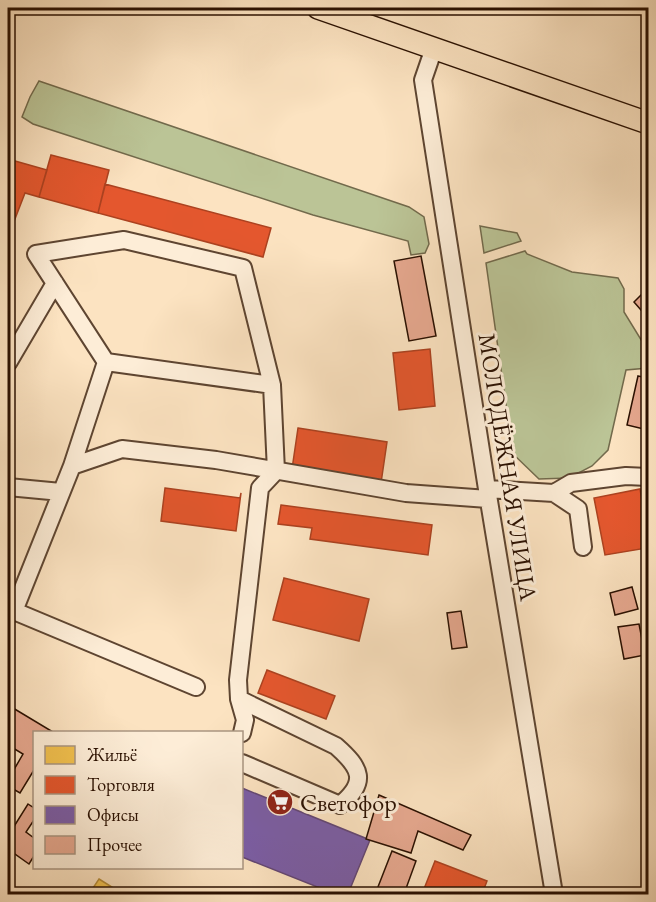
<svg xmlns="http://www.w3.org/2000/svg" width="656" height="902" viewBox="0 0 656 902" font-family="'EB Garamond',serif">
<rect width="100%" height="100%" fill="#fce3c1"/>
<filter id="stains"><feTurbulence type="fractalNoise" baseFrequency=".00333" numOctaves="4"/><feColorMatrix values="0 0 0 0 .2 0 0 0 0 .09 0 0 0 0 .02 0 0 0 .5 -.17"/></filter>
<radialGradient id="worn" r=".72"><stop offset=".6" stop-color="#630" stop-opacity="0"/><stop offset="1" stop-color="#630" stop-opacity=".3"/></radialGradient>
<path fill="#bbc496" stroke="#726a4c" stroke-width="1.5" d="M39,81L409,207L424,217L429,244L425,253L411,255L408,241L313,215L33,124L22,117L30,97Z
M480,226L517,233L521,241L484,253Z
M525,251L527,254L572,272L618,278L624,289V312L648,351V368L626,370L608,450L592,466L569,478L539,479L513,454L486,263Z"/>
<path fill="#f2c14e" stroke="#b68c37" stroke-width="1.5" d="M99,879L123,894H89Z"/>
<path fill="#e4572e" stroke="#ac4220" stroke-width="1.5" d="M51,155L109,170L98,213L39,197Z
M8,159L47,170L39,197L25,193L8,237Z
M105,184L271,228L263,257L98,213Z
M430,349L435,406L399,410L393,353Z
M298,428L387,442L381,483L292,469Z
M165,488L240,498L241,493L236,531L161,521Z
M640,489L644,512L648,511V526L643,527L647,548L605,555L594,498Z
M281,505L432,525L428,555L310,539L312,528L278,524Z
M284,578L369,599L359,641L273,620Z
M267,670L335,696L326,719L258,693Z
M435,861L487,881L482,894H422Z"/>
<path fill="#7b5ea7" stroke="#634775" stroke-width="1.5" d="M242,788L370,840L348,894H335L242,857Z"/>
<path fill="#e6a88f" stroke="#2a1001" stroke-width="1.5" d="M421,256L436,336L409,341L394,261Z
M648,288V318L634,302Z
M638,376L648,378V430L627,425Z
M632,587L638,609L615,615L610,593Z
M461,611L467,647L452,649L447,613Z
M639,624L645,655L624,659L618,627Z
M8,705L53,732H34V770L20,793L8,786V780L23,754L8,745Z
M379,795L471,835L463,850L418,831L411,853L366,839Z
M28,804L34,808V820L26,832L34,838V856L29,864L8,849V836Z
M392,851L416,861L404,894H384L376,892Z"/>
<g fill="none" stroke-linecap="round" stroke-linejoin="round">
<defs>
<path id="minor" d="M434,48L423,80L487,489L554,894
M106,362L36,254L124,240L243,268L272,385
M8,363L55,283
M72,466L106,362L272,385L276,471L260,488L238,680L239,699L245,720L242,733
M8,487L61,492
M487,489L554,493L578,509L583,547
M554,493L571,483L626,476L648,477
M196,687L14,611L72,466L122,449L216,460L406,493L488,499
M239,699L336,746C361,768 368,782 340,805L242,763"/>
<path id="major" d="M318,8L648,123"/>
</defs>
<use href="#minor" stroke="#5e4531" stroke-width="20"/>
<use href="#major" stroke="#2a1001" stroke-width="24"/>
<use href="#minor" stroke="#fdedd7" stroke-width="16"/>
<use href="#major" stroke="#fce3c1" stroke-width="21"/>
</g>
<defs>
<symbol id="supermarket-disc" viewBox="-11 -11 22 22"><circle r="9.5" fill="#8f2418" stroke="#fdedd7"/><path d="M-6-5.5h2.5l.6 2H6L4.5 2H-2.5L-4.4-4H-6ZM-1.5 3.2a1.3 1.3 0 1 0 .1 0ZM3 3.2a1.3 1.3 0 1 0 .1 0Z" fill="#fff"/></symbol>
</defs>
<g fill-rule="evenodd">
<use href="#supermarket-disc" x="265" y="787" width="30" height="30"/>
</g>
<g text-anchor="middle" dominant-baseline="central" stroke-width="6" stroke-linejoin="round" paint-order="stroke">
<g font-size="24" fill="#2a1001" stroke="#fdedd7">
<text transform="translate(508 467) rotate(81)">МОЛОДЁЖНАЯ УЛИЦА</text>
</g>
<g font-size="24" fill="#2a1001" stroke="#fdedd7" text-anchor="start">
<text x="300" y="802">Светофор</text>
</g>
</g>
<rect width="656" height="902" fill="none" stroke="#fce3c1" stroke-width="30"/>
<rect x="9" y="9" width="638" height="884" fill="none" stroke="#2a1001" stroke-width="3"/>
<rect x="15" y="15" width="626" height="872" fill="none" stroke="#2a1001" stroke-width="1.5"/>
<rect x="33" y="731" width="210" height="138" fill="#fdedd7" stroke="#a99581" stroke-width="1.5"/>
<rect x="45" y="746" width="30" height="18" fill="#f2c14e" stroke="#a99581" stroke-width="1.5"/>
<text x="87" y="761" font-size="18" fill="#2a1001">Жильё</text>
<rect x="45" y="776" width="30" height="18" fill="#e4572e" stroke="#a99581" stroke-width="1.5"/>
<text x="87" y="791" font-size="18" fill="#2a1001">Торговля</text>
<rect x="45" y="806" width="30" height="18" fill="#7b5ea7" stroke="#a99581" stroke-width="1.5"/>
<text x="87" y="821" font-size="18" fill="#2a1001">Офисы</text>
<rect x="45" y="836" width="30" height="18" fill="#e6a88f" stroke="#a99581" stroke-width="1.5"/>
<text x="87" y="851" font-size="18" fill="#2a1001">Прочее</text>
<rect width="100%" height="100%" filter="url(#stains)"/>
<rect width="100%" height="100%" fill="url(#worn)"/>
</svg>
